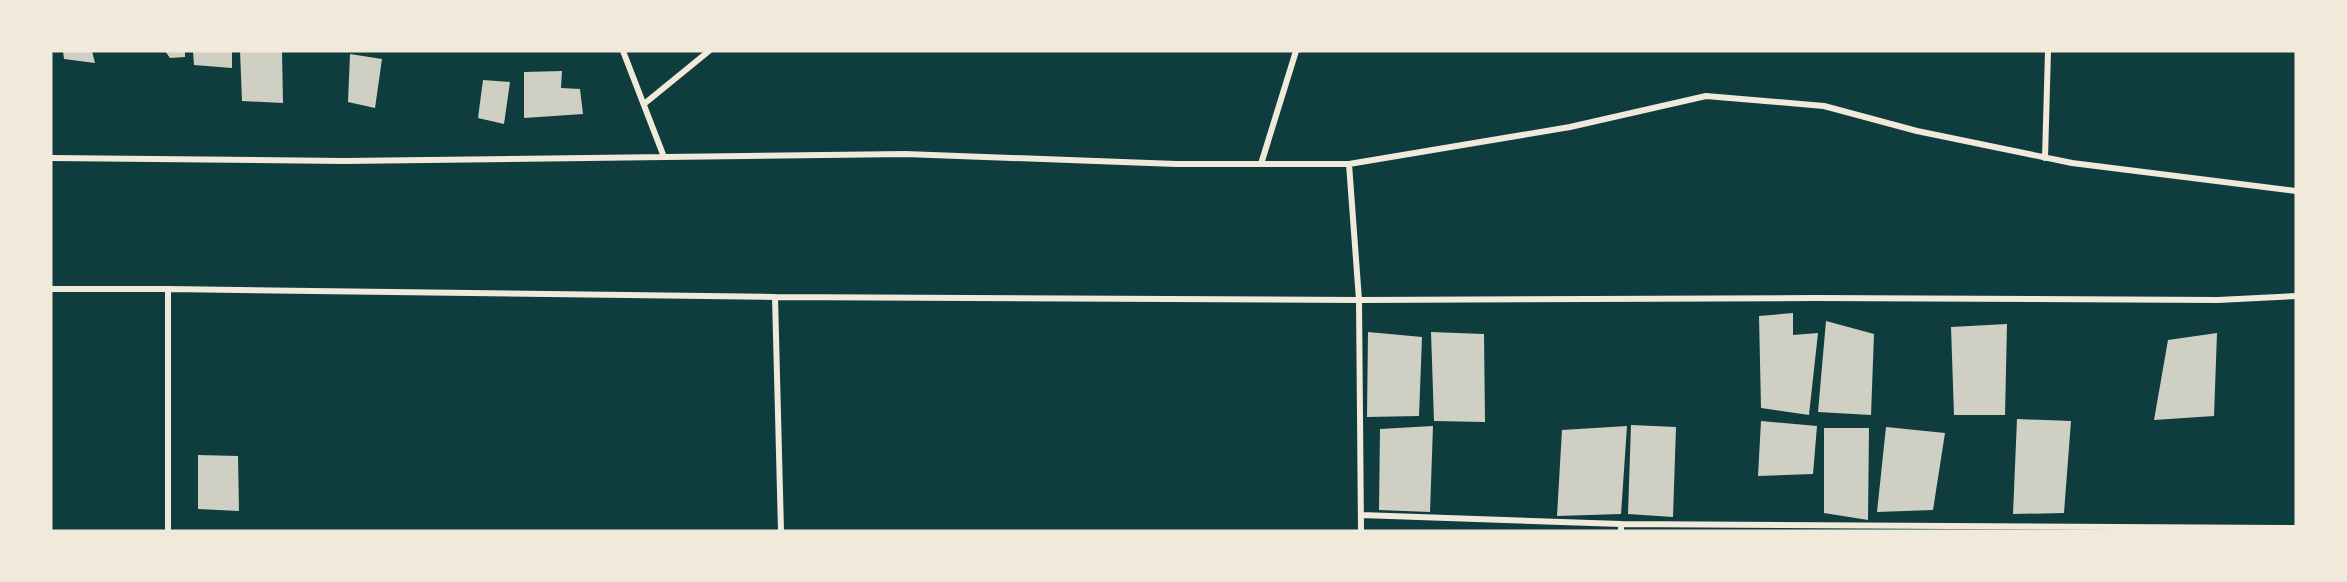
<svg xmlns="http://www.w3.org/2000/svg" width="2347" height="582" viewBox="0 0 2347 582" font-family="'IBM Plex Sans',sans-serif">
<rect width="100%" height="100%" fill="#0f3d3e"/>
<path fill="#cfcfc3" d="M63,51H92L95,63L64,59Z
M165,51H185V57L170,58Z
M193,51H232V68L194,65Z
M240,51H282L283,103L242,101Z
M350,54L382,59L375,108L348,102Z
M562,71L561,88L580,89L583,114L524,118V72Z
M483,80L510,82L504,124L478,118Z
M1793,313V335L1818,333L1809,415L1761,408L1759,316Z
M1826,321L1874,334L1871,415L1818,412Z
M2007,324L2005,415H1954L1951,327Z
M1368,332L1422,337L1419,416L1367,417Z
M1431,332L1484,334L1485,422L1434,421Z
M2217,333L2214,416L2154,420L2168,340Z
M2017,419L2071,421L2064,513L2013,514Z
M1761,421L1817,426L1813,474L1758,476Z
M1631,425L1676,427L1673,517L1628,514Z
M1433,426L1430,512L1379,510L1380,429Z
M1627,426L1621,514L1557,516L1562,430Z
M1886,427L1945,433L1933,510L1877,512Z
M1824,428H1869L1868,520L1824,513Z
M198,455L238,456L239,511L198,509Z"/>
<g fill="none" stroke-linecap="round" stroke-linejoin="round">
<path stroke="#f1e9da" stroke-width="6" d="M623,51L664,157
M644,104L709,51
M51,158L344,161L905,154L1176,164H1349L1570,127L1706,96L1824,106L1917,131L2072,163L2296,191
M2045,158L2048,51
M1261,164L1296,51
M1349,164L1359,300L1361,531
M51,289H168V531
M168,289L775,297L1359,300L1815,298L2218,300L2296,296
M775,297L781,531
M1361,515L1621,524V531
M1621,524L2296,528"/>
</g>
<rect width="2347" height="582" fill="none" stroke="#f1e9da" stroke-width="105"/>
</svg>
